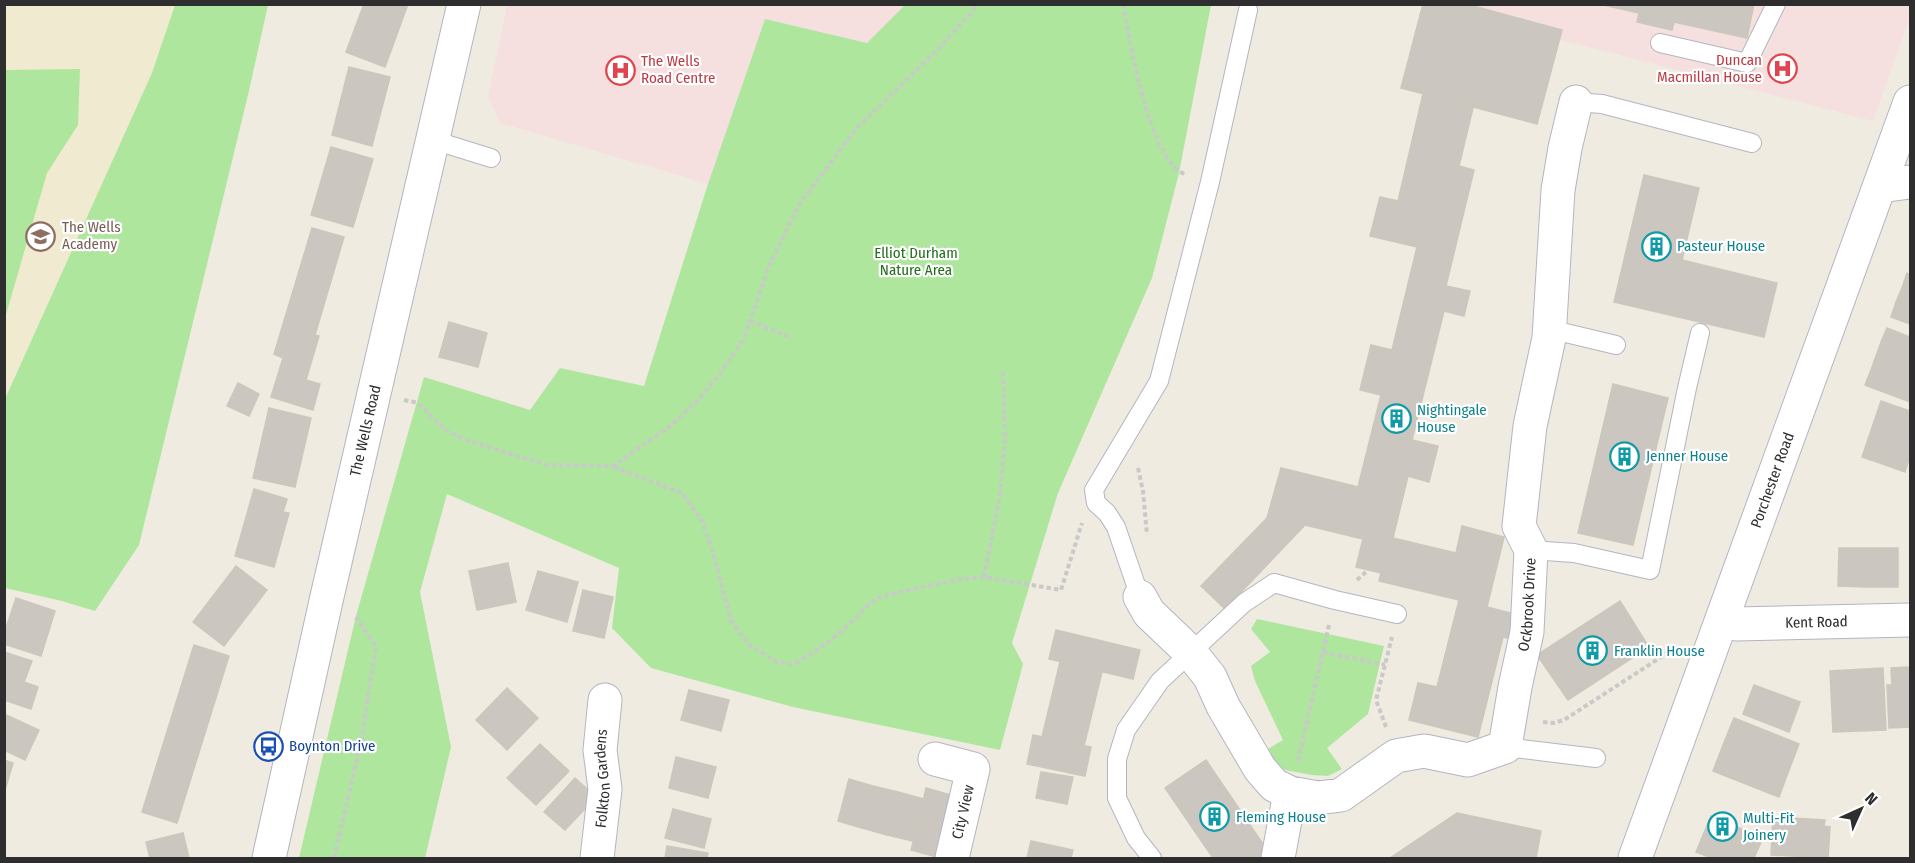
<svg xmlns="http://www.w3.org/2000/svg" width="1915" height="863" viewBox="0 0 1915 863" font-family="'Fira Sans Condensed',sans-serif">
<rect width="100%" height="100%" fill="#efebe1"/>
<path fill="#f0ead1" d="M5,5H175L152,73L5,399Z"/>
<path fill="#f5e0df" d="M1910,4V17L1873,121L1427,5Z
M507,5H905L867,43L765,19L708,184L500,123L488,97Z"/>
<path fill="#aee69d" d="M175,5H268L248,95L139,545L95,611L62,601L5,588V399L152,73Z
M905,5H1211L1179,173L1152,278L1058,493L1012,643L1023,664L1000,750L793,707L651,668L612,628L619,568L447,494L420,592L451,747L425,858H299L356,616L424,377L530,410L560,368L644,386L708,184L765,19L867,43Z
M80,69L78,125L47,173L5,318V70Z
M1257,619L1384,646L1368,714L1327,748L1342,769L1328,776L1312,775L1285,770L1272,760L1268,749L1283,740L1255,681L1251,666L1270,652L1251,629Z"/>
<path fill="#cbc7c0" stroke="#cbc7ba" stroke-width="1.5" d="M364,4H408L385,67L346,52Z
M1423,4H1466L1562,30L1537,124L1401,88Z
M1599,4H1754L1747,38L1674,22L1672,30L1637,22L1639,13Z
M349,67L390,77L372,146L332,135Z
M1423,94L1473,108L1459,166L1474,170L1446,286L1470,291L1464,316L1444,311L1412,440L1438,446L1429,482L1408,476L1393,538L1456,553L1462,526L1504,537L1487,607L1522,616L1516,640L1503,637L1478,737L1409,720L1418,683L1437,687L1459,600L1379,581L1381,573L1356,567L1363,539L1305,525L1225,609L1201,586L1267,518L1281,468L1358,487L1381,395L1360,390L1371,345L1392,350L1417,247L1370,236L1380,197L1398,201Z
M331,147L373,159L353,227L311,215Z
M1644,175L1699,188L1682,260L1777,283L1764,337L1614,302Z
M312,228L344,237L315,335L319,336L306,380L320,384L313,410L271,397L283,358L274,354Z
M1907,273L1910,275V291L1902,288Z
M1902,288L1910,291V307L1896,302Z
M1896,302L1910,307V324L1891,317Z
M449,322L487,333L478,367L439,357Z
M1887,328L1910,337V352L1881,342Z
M1881,342L1910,352V369L1876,356Z
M1876,356L1910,369V385L1871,370Z
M1871,370L1910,385V402L1865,385Z
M238,383L259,394L249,416L227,406Z
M1613,384L1668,398L1633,545L1578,533Z
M1881,401L1895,406L1877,462L1862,457Z
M1895,406L1910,411L1891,467L1877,462Z
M269,408L311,418L295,487L253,478Z
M1910,411V456L1905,472L1891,467Z
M254,489L287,499L283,512L289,513L274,567L235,556Z
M1839,548H1868V587L1838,586Z
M1868,548H1898V587H1868Z
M508,563L516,602L477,610L469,571Z
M236,566L267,590L224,646L193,622Z
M538,571L578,582L567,622L526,610Z
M583,590L613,597L604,638L573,631Z
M16,598L55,611L41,656L4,644V634Z
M1620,601L1649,647L1568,700L1537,655Z
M1056,630L1140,650L1133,679L1049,659Z
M194,645L229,656L177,823L142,812Z
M4,652L32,661L24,682L38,687L31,709L4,700Z
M1060,662L1102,672L1084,746L1042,737Z
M1910,667V727L1889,728L1887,685H1892L1891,668Z
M1883,668L1886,730L1833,732L1830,671Z
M1754,685L1800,702L1789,732L1743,714Z
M507,688L538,718L507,750L476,720Z
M689,690L729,700L721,731L681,720Z
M4,714L39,730L25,760L4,750Z
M1734,718L1799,744L1789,770L1723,745Z
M1033,735L1091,747L1085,776L1027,764Z
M540,744L569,771L536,805L507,778Z
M1723,745L1789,770L1779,797L1713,771Z
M676,757L716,767L708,798L669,788Z
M4,760L13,763L4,794Z
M1206,760L1265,847L1262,858H1213L1165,788Z
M1041,772L1073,777L1067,804L1036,798Z
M575,778L596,797L565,830L544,812Z
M849,779L873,786L862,828L838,821Z
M873,786L898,792L887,835L862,828Z
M926,788L951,795L944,825L919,820Z
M898,792L924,799L913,841L887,835Z
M673,809L711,819L704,848L665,838Z
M1457,813L1541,831L1536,858H1390Z
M1711,816L1763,838L1754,858H1712L1696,852Z
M1773,817L1825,820L1824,826L1830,827L1828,858L1771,855Z
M919,820L944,825L937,857L911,850Z
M183,833L189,858H150L146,842Z
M1031,841L1073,850L1071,858H1027Z
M667,846L708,853L707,858H665Z"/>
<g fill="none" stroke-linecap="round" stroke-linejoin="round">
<defs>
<path id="lane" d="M1660,43L1747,63L1776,4
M1576,102L1602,104L1752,143
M433,140L491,158
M1549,329L1616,345
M1531,550L1574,553L1650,570L1687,388L1700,333
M1140,597L1116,527L1107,513L1096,503L1094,490L1159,381L1210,182L1248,10
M1505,747L1596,758
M1152,858L1136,838L1117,798V759L1126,730L1160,681L1244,603L1274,583L1335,600L1397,614"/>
<g id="street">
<path d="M1880,186L1910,182"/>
<path id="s1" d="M1140,597L1149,613L1191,653L1210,677L1223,706L1260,769L1274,785L1290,793L1318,798L1341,795L1396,756L1424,751L1468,760L1505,747L1515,687L1527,632L1531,550L1519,526L1530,426L1549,338L1558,190L1565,148L1576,102"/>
<path id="s2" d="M1723,620L1736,624L1910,620"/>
<path d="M935,759L973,769L952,858"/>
<path id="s3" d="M597,858L605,789L600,750L605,700"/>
<path d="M1278,858L1290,793"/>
</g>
<g id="secondary">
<path id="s4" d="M269,858L326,601L464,4"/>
<path id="s5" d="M1635,858L1910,102"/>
</g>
</defs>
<use href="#lane" stroke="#b4b5c1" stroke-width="20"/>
<use href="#street" stroke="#b4b5c1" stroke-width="35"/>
<use href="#secondary" stroke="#b4b5c1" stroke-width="35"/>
<path stroke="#c9c9c9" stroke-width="4" stroke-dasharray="4.5 3" stroke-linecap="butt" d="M1123,4C1130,41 1149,164 1187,175
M750,321L792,338
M404,400L418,403L447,431L468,441L547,465L613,466L669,427L699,399L720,374L744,338L769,266L800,203L856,129L938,49L979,4
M614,467L682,493L702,521L713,553L731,620L748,644L777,662L791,664L798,662L817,650L843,630L875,599L904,591L955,580L984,577L1061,590L1082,523
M1138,468L1143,491L1147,535
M984,577L1000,495L1005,438L1003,369
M1357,580L1368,570
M1323,652L1385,665
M1543,722L1553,723L1564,720L1672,650L1676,651
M1386,727L1376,700L1392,637
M1298,761L1329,625
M334,858L360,747L376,646L356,617"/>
<use href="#lane" stroke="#fff" stroke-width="18"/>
<use href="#street" stroke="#fff" stroke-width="33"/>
<use href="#secondary" stroke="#fff" stroke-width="33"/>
</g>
<defs>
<symbol id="hospital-ring" viewBox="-11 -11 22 22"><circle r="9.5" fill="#fff" stroke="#e0444e" stroke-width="1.5"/><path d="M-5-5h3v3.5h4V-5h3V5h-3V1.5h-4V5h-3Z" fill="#e0444e"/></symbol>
<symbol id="school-ring" viewBox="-11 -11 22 22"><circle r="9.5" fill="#fff" stroke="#8d6e63" stroke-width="1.5"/><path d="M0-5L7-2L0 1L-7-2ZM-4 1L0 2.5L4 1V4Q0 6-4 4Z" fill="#8d6e63"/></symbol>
<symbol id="building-ring" viewBox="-11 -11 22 22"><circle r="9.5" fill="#fff" stroke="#0f9aa8" stroke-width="1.5"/><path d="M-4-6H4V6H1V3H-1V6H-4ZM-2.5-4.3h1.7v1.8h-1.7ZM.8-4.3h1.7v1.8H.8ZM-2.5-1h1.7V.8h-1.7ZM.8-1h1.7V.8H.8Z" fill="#0f9aa8"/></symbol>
<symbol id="bus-ring" viewBox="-11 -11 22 22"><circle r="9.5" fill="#fff" stroke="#1a4fb4" stroke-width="1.5"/><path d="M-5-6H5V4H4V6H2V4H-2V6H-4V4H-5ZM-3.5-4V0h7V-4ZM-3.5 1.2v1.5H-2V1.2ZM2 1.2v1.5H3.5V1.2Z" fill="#1a4fb4"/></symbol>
</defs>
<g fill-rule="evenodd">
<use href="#hospital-ring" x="1766" y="52" width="33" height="33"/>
<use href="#hospital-ring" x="604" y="54" width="33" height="33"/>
<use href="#school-ring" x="24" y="220" width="33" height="33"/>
<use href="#building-ring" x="1640" y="230" width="33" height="33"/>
<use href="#building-ring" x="1380" y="402" width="33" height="33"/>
<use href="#building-ring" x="1608" y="440" width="33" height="33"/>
<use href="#building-ring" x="1576" y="634" width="33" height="33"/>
<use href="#bus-ring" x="252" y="730" width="33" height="33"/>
<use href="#building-ring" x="1198" y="800" width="33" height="33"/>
<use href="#building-ring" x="1706" y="810" width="33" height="33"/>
</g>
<g text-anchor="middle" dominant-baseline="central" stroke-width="4.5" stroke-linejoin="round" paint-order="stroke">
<g font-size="15" fill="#be3a42" stroke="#fff" text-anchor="end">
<text x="1762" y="60">Duncan<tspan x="1762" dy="17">Macmillan House</tspan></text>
<text x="641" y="61" text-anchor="start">The Wells<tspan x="641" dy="17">Road Centre</tspan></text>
</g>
<g font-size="15" fill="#785e54" stroke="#fff" text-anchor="start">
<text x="62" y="227">The Wells<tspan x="62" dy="17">Academy</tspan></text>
</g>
<g font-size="15" fill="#0d838f" stroke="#fff" text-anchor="start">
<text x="1677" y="246">Pasteur House</text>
<text x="1417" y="410">Nightingale<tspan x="1417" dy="17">House</tspan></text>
<text x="1646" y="456">Jenner House</text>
<text x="1614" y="651">Franklin House</text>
<text x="1236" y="817">Fleming House</text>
<text x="1743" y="818">Multi-Fit<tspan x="1743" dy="17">Joinery</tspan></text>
</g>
<g font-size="15" fill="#226f1a" stroke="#fff">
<text x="916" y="253">Elliot Durham<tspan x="916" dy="17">Nature Area</tspan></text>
</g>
<g font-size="15" fill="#2e2e2e" stroke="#fff">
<text stroke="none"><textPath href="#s4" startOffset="438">The Wells Road</textPath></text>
<text stroke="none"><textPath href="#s5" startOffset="402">Porchester Road</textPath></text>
<text stroke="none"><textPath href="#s1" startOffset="627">Ockbrook Drive</textPath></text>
<text stroke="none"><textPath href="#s2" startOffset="94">Kent Road</textPath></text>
<text stroke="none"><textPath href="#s3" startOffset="80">Folkton Gardens</textPath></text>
<text transform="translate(963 812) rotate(-77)">City View</text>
</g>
<g font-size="15" fill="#164399" stroke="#fff" text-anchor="start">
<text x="289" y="746">Boynton Drive</text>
</g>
</g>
<rect width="1915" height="863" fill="none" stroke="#2e2e2e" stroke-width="12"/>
<g transform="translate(1861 809) rotate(45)" stroke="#ffffff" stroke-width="4.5" paint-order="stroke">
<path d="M0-4.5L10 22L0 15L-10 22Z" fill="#2e2e2e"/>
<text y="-9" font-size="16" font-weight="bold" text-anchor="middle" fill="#2e2e2e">N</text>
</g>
</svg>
